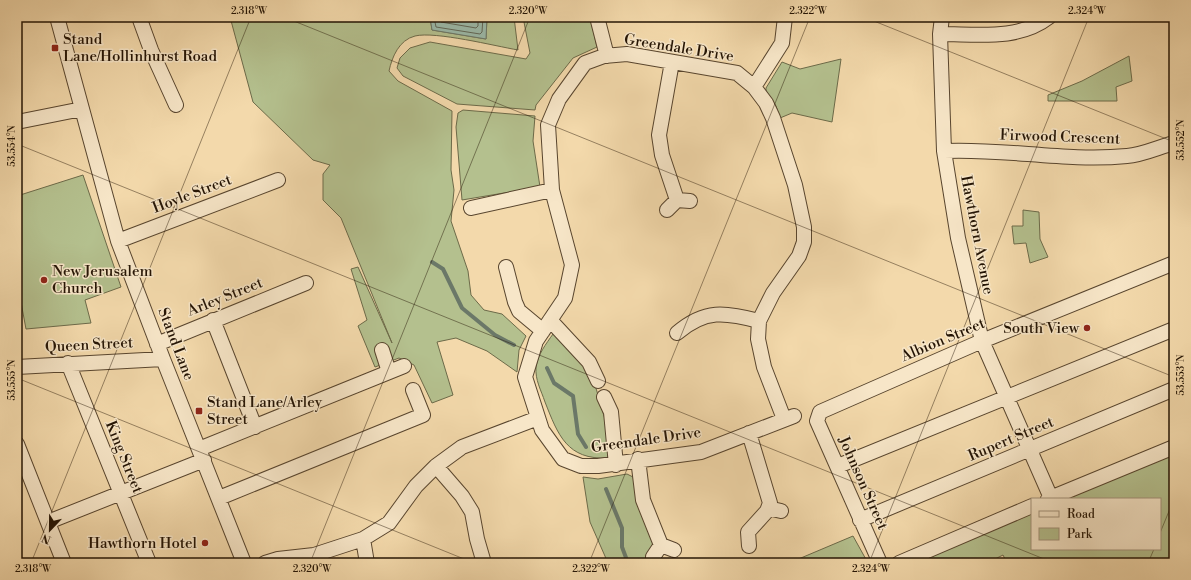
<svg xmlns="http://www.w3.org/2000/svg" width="1191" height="580" viewBox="0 0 1191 580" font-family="'Libre Bodoni',serif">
<rect width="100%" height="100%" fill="#f3d9ab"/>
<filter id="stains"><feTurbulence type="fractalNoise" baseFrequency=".005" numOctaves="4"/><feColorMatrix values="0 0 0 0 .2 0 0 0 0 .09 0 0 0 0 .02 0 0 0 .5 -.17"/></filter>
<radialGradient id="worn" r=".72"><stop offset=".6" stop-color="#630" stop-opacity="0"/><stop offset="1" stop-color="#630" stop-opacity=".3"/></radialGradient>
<path fill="#b4c08e" stroke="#6c6a49" d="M230,17H430L432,30L486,39L487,17H514L518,50C495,46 435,31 415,36C399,40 392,57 389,71L398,81L452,111L451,170L454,190L451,221L468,271L471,295L484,310L502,314L526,336L519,350L517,372L487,351L456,338L437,342L453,395L432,403L414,365L399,358L375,367L358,326L367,320L351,269L358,267L392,343L341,218L323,200V174L330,165L313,160L253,102Z
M523,17H590L597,47L573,58L536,105L535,110L457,104L403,76L397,68L400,58L410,48L430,42L526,59L530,53Z
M1129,56L1132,81L1116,87L1117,101H1048V95L1082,81Z
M841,59L832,122L792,113L780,118L776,106L766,92V88L782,62L800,69Z
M463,110L535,116L533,141L540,187L462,200L456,127L458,113Z
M83,175L121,287L85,300L91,323L26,329L17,281V196Z
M1023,210L1039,212L1040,239L1048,257L1030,263L1026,243L1014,244L1012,226H1023Z
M553,334L580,360L593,378L607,426L608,458C567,460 558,435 545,402C541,390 535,380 536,367C538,354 546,344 553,334Z
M1174,452V563H1045L1043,559L1034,563H1007L1003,555L987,563H908L1032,511V549H1160V499H1062Z
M627,474L635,478L655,549L648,560L649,563H608L590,522L583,477L598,479Z
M853,536L868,563H789Z"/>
<path fill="#9bbaaa" stroke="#6b7868" d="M430,17H487L486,39L432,30Z"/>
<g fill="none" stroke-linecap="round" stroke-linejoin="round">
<path stroke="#606757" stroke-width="1" d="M434,17L436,27L480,34L482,32L483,17
M439,17L441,22L476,28L478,26V17"/>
<path stroke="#6b7868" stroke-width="4" d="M432,262L443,269L462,308L495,335L514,345
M547,368L554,383L573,396L578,434L586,447
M606,489L622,528V547L628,563"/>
<defs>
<path id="minor" d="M57,17L118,241L163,359L244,563
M139,17L151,50L176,105
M597,17L607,56
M942,17L940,34L944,151L958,238L982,341L1051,498
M940,34C977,34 1018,41 1049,17
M672,62L659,135L662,155L677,200
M754,87L782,43L785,17
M17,122L82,109
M944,151C1005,148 1066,162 1127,156C1142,155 1159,147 1174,143
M471,208L552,190
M667,210L677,200L690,201
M118,241L278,180
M506,267L515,302L519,311L543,331
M213,320L255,427
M550,320L589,362L598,381
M677,333C705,309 725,312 759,321
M157,344L306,283
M382,350L389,372
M68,363L149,563
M17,367L163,359
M604,397L611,412L616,465
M784,419L764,367L758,339L759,321L773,293L799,256L804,242V227L795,185L773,118L766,103L754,87L737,73L627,54L604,56L585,63L559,99L548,125L552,190L572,265L565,298L536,341L525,377L542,430L563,459L581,466H598L701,452L794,416
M749,433L770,503L767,511L748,532L749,546
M17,444L64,563
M199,449L404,366
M638,459L643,500L661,545
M436,466L462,496L472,512L477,539L484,563
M838,466L1174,329
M219,498L423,415L413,390
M1048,499L1174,447
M768,508L781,511
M860,520L1174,389
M48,522L204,460
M363,539L367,563
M653,557L661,545L674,550
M265,563L278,559L314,555L363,539L389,523L416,486L436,466L462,447L538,418
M880,563L817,421L820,412L982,341L1174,263
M899,563L1032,506"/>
</defs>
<use href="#minor" stroke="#58452e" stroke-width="16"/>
<use href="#minor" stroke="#f7e6c8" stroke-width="14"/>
</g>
<path fill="none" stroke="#241404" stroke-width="1" stroke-opacity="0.45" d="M284,17L1174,377M864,17L1174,142M17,144L1054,563M17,378L474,563M1160,533L1174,499M31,563L251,17M310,563L530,17M589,563L810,17M869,563L1089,17M1148,563L1154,549"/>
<g fill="#8f2418" stroke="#f7e6c8" stroke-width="1.5">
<rect x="51" y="44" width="8" height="8" rx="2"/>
<circle cx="44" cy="280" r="4"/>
<circle cx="1087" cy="328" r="4"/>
<rect x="195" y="407" width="8" height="8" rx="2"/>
<circle cx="205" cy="543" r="4"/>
</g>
<g text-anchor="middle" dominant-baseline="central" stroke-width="3" stroke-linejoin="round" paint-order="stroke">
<g font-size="15" fill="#241404" stroke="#f7e6c8" text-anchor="start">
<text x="63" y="39">Stand<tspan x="63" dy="17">Lane/Hollinhurst Road</tspan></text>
<text x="52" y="271">New Jerusalem<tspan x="52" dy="17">Church</tspan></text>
<text x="1079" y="328" text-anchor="end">South View</text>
<text x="207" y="402">Stand Lane/Arley<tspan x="207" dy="17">Street</tspan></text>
<text x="197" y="543" text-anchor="end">Hawthorn Hotel</text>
</g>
<g font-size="15" fill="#241404" stroke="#f7e6c8">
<text transform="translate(679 48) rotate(9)">Greendale Drive</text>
<text transform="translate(1060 137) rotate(2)">Firwood Crescent</text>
<text transform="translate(192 194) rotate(-21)">Hoyle Street</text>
<text transform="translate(977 235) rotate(79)">Hawthorn Avenue</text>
<text transform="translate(225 297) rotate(-22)">Arley Street</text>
<text transform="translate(943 340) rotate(-23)">Albion Street</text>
<text transform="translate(176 344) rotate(69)">Stand Lane</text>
<text transform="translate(89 345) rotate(-3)">Queen Street</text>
<text transform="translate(1011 439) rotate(-23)">Rupert Street</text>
<text transform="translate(646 440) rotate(-8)">Greendale Drive</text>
<text transform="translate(124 457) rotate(68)">King Street</text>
<text transform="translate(863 483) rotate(66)">Johnson Street</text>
</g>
</g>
<rect width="1191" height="580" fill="none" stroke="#f3d9ab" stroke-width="44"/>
<rect x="1031" y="498" width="130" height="52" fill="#f7e6c8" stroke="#a3927a"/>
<rect x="1039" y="511" width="20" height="6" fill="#f7e6c8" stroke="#a3927a"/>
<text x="1067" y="518" font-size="12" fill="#241404">Road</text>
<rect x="1039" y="528" width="20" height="12" fill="#b4c08e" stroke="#a3927a"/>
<text x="1067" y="538" font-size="12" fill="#241404">Park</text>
<g transform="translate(50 530) rotate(202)" stroke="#f7e6c8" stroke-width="3" paint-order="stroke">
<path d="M0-3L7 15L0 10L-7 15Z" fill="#241404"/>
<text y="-6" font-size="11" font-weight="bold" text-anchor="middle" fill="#241404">N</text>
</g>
<rect x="22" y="22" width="1147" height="536" fill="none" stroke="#241404" stroke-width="1.5"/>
<g font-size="10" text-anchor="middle" fill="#241404">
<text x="249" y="14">2.318°W</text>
<text x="528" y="14">2.320°W</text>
<text x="808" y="14">2.322°W</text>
<text x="1087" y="14">2.324°W</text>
<text transform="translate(1180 140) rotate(-90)" y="4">53.552°N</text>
<text transform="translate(11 146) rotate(-90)" y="4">53.554°N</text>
<text transform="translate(1180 375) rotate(-90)" y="4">53.553°N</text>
<text transform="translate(11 380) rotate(-90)" y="4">53.555°N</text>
<text x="33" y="572">2.318°W</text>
<text x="312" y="572">2.320°W</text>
<text x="591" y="572">2.322°W</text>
<text x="871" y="572">2.324°W</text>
</g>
<rect width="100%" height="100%" filter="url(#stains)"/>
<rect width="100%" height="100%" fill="url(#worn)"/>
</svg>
